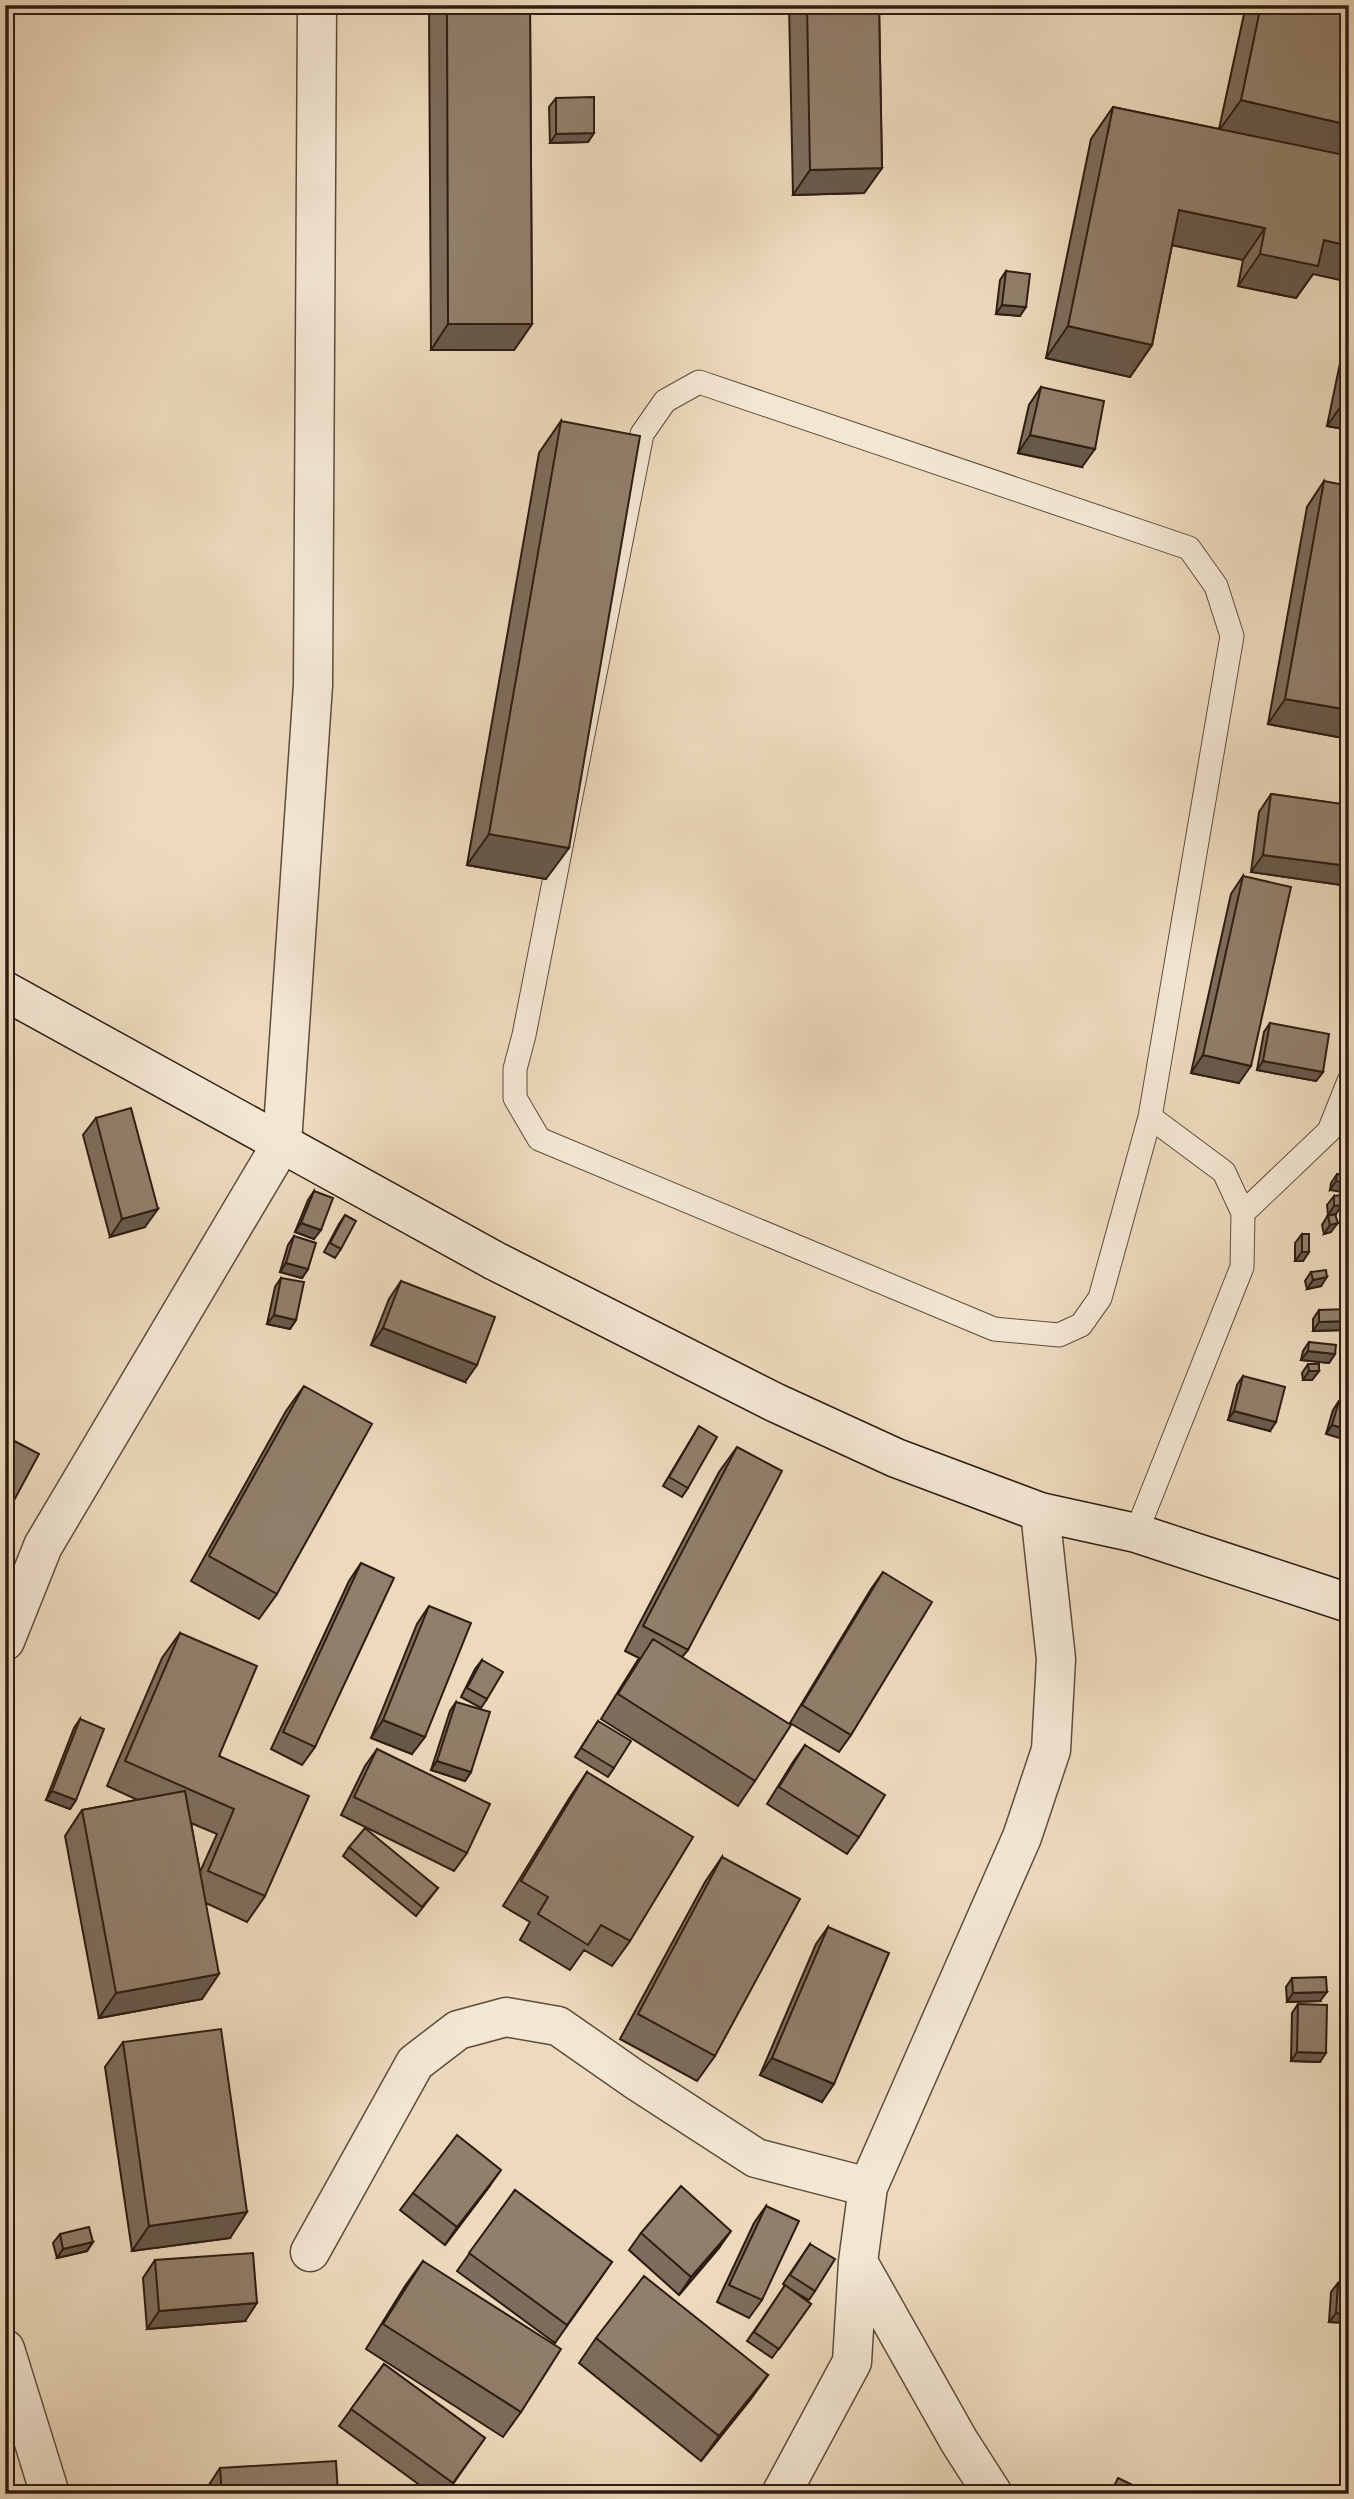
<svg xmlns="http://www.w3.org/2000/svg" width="1354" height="2499" viewBox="0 0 1354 2499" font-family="'IM FELL Double Pica',serif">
<rect width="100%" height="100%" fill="#eddabd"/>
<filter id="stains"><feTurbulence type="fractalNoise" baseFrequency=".00286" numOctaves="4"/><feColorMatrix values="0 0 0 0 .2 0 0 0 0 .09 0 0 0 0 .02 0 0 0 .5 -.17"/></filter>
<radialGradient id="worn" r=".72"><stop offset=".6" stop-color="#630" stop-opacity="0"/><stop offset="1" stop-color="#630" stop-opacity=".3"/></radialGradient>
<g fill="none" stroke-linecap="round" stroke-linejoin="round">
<defs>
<path id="lane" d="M699,382L1189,548L1216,586L1232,636L1150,1117L1100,1298L1081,1325L1059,1335L994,1329L539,1139L515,1098V1069L524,1035L642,434L665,401Z
M1243,1213L1329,1131L1349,1081
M1136,1533L1242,1267L1243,1213L1224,1172L1150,1117"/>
<path id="street" d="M5,1641L43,1546L282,1143L313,685L317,5
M310,2252L415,2063L458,2030L506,2017L558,2026L634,2079L756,2158L868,2187
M858,2262L959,2441L993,2494
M5,2349L50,2494
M781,2494L852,2362L858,2262L868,2187L1022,1837L1051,1750L1056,1659L1040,1512"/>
<path id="secondary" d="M5,991L495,1261L776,1403L896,1458L1040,1512L1136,1533L1349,1603"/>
</defs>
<use href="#lane" stroke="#5d4c3d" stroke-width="25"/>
<use href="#street" stroke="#5d4c3d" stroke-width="41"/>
<use href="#secondary" stroke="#2d1c12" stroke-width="41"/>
<use href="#lane" stroke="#f3e7d4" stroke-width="23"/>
<use href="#street" stroke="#f3e7d4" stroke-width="38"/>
<use href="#secondary" stroke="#f3e7d4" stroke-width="38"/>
</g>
<path fill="#7d6d5c" stroke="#2d1c12" stroke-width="2" fill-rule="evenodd" d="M429,5H530L532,324L514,350H431Z
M789,5H879L882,168L864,193L793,195Z
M1246,5H1349L1313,274L1296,298L1238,286L1243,260L1172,245L1152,345L1130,377L1046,358L1091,139L1113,107L1219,129Z
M556,98L594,133L588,142L550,143L549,107Z
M1006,271L1020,316L996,314L1000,280Z
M1349,320V430L1327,426Z
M1041,387L1082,467L1018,453L1029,405Z
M561,421L546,879L467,865L539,453Z
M1324,481L1343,738L1268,724L1307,507Z
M1271,794L1349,805V886L1251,872L1259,812Z
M1243,876L1239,1083L1191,1073L1231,894Z
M1270,1023L1323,1072L1316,1081L1257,1070L1264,1032Z
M96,1118L145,1227L110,1237L83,1135Z
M1337,1174L1349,1176L1330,1190L1331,1183Z
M314,1191V1239L295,1232L308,1200Z
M1334,1196L1336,1214L1331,1232L1324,1234L1322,1225L1328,1215L1327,1205Z
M345,1215L341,1249L335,1258L324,1252L339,1224Z
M1302,1234L1309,1252L1303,1261H1295V1243Z
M294,1236L308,1269L302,1278L280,1272L288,1245Z
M1311,1272L1321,1286L1307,1289L1305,1281Z
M281,1278L296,1320L290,1329L267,1324L275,1287Z
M401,1281L465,1382L371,1345L389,1299Z
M1319,1310L1343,1330L1313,1331V1319Z
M1309,1342L1335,1354L1329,1363L1301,1360L1303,1351Z
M1308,1364L1319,1371L1312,1380H1303L1302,1373Z
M1243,1376L1270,1431L1228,1420L1237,1385Z
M304,1386L277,1594L259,1619L191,1581L286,1411Z
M1339,1401L1349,1404L1326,1434L1333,1410Z
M699,1426L688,1488L682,1497L663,1486Z
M737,1447L688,1650L682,1657L755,1781L738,1806L601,1719L639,1658L625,1651L719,1472Z
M361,1563L315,1747L302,1765L271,1749L349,1581Z
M883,1572L851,1735L839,1752L790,1723L871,1589Z
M429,1606L412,1754L371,1738L417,1624Z
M180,1633L265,1896L247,1922L206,1903L202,1999L99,2018L65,1836L82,1810L138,1800L107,1786L162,1658ZM191,1823L217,1834L200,1872Z
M482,1660L487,1699L481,1708L461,1697L475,1669Z
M456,1702L471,1772L465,1781L431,1770L450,1711Z
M80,1719L76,1800L70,1809L46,1800L74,1728Z
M598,1721L614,1768L608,1777L575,1757Z
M805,1745L859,1837L847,1854L767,1804L793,1762Z
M377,1749L467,1853L454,1871L341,1815L365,1766Z
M587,1772L630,1941L612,1966L584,1950L570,1970L520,1940L530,1922L503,1906L570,1797Z
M349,1847L438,1888L416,1916L343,1856Z
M722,1857L715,2056L697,2081L620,2039L705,1882Z
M828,1927L822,2102L760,2075L816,1944Z
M1292,1978L1320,2001L1287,2002L1286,1987Z
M1298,2004L1320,2062L1291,2061L1292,2013Z
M123,2042L230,2238L132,2251L105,2067Z
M489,2187L445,2245L400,2210L413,2193Z
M515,2190L612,2262L555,2343L457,2271Z
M766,2206L762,2300L749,2318L717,2302L754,2223Z
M641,2233L719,2248L679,2295L629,2250Z
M60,2234L93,2242L87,2251L57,2258L53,2243Z
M810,2244L815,2291L809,2300L790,2289L811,2304L772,2358L747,2341L785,2286L783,2284Z
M155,2260L245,2321L147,2329L143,2278Z
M423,2261L521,2412L503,2437L366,2349L405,2286Z
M1338,2283L1349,2323L1329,2322L1331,2292Z
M596,2338L768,2375L750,2400L701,2461L579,2363Z
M384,2364L485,2438L446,2494H432L339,2426Z
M220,2468L338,2494H203Z"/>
<path fill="#66594b" stroke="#2d1c12" stroke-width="2" d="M1241,100L1349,125V161L1218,132Z
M594,133L588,142L550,143L556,134Z
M882,168L864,193L793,195L810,170Z
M1179,210L1265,228L1243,260L1157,242Z
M1324,240L1349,246V282L1313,274L1296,298L1238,286L1260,254Z
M1002,305L1026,307L1020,316L996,314Z
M448,324H532L514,350H431Z
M1068,326L1152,345L1130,377L1046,358Z
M1349,395V430L1327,426Z
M1030,435L1095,449L1082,467L1018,453Z
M1285,699L1349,710V730L1343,738L1268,724Z
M489,834L569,848L546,879L467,865Z
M1263,855L1349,866V886L1251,872Z
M1203,1055L1251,1066L1239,1083L1191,1073Z
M1263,1061L1323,1072L1316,1081L1257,1070Z
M1336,1181L1349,1183V1193L1330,1190Z
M1342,1205L1336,1214L1328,1215L1334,1206Z
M158,1209L145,1227L110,1237L122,1219Z
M301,1223L321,1230L314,1239L295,1232Z
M1338,1223L1331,1232L1324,1234L1330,1225Z
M1302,1252H1309L1303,1261H1295Z
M286,1263L308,1269L302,1278L280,1272Z
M1327,1277L1321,1286L1307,1289L1313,1280Z
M274,1315L296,1320L290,1329L267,1324Z
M1349,1321L1343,1330L1313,1331L1319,1322Z
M383,1328L477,1365L465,1382L371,1345Z
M1308,1351L1335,1354L1329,1363L1301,1360Z
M1309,1371H1319L1312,1380H1303Z
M1234,1411L1276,1422L1270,1431L1228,1420Z
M1332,1425L1349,1430V1441L1326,1434Z
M383,1720L425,1737L412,1754L371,1738Z
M437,1761L471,1772L465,1781L431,1770Z
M52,1791L76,1800L70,1809L46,1800Z
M219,1974L202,1999L99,2018L116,1993Z
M1327,1992L1320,2001L1287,2002L1293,1993Z
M1297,2052L1326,2053L1320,2062L1291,2061Z
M772,2058L834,2084L822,2102L760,2075Z
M501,2170L489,2187L445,2245L457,2227Z
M247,2212L230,2238L132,2251L149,2226Z
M731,2231L719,2248L679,2295L691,2277Z
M93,2242L87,2251L57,2258L63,2249Z
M257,2303L245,2321L147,2329L159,2311Z
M1336,2313L1349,2314V2323L1329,2322Z
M768,2375L750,2400L701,2461L719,2436Z"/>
<path fill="#917f6b" stroke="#2d1c12" stroke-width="2" d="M447,5H530L532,324H448Z
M807,5H879L882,168L810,170Z
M1261,5H1349V125L1241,100Z
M594,97V133L556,134V98Z
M1113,107L1349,156V246L1324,240L1318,266L1260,254L1265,228L1179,210L1152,345L1068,326Z
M1006,271L1030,274L1026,307L1002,305Z
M1041,387L1104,401L1095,449L1030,435Z
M561,421L640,436L569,848L489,834Z
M1324,481L1349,486V710L1285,699Z
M1271,794L1349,805V866L1263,855Z
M1243,876L1291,887L1251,1066L1203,1055Z
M1270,1023L1329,1034L1323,1072L1263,1061Z
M131,1108L158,1209L122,1219L96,1118Z
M1337,1174L1349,1176V1183L1336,1181Z
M314,1191L333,1198L321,1230L301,1223Z
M1341,1195L1342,1205L1334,1206V1196Z
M1335,1214L1338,1223L1330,1225L1328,1216Z
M345,1215L356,1221L341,1249L330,1243Z
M1302,1234H1309V1252H1302Z
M294,1236L316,1243L308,1269L286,1263Z
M1326,1270L1327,1277L1313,1280L1311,1272Z
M281,1278L304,1282L296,1320L274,1315Z
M401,1281L495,1317L477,1365L383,1328Z
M1349,1309V1321L1319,1322V1310Z
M1309,1342L1336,1345L1335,1354L1308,1351Z
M1308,1364H1319V1371H1309Z
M1243,1376L1285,1387L1276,1422L1234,1411Z
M304,1386L372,1424L277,1594L209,1556Z
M1339,1401L1349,1404V1430L1332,1425Z
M699,1426L717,1437L688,1488L669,1477Z
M5,1436L39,1454L5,1517Z
M737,1447L782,1471L688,1650L643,1626Z
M361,1563L394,1578L315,1747L283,1732Z
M883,1572L932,1602L851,1735L802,1705Z
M429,1606L471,1623L425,1737L383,1720Z
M180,1633L257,1666L219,1756L309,1796L265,1896L208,1871L234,1809L125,1761Z
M653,1639L791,1725L755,1781L618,1694Z
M482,1660L503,1672L487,1699L467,1688Z
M456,1702L490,1712L471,1772L437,1761Z
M80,1719L104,1729L76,1800L52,1791Z
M598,1721L631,1741L614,1768L581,1748Z
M805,1745L885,1795L859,1837L779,1787Z
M377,1749L490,1804L467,1853L354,1797Z
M587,1772L693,1837L630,1941L601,1925L588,1945L538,1914L548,1897L521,1881Z
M185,1791L219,1974L116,1993L82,1810Z
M365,1828L438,1888L422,1907L349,1847Z
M722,1857L800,1899L715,2056L638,2014Z
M828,1927L889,1953L834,2084L772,2058Z
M1326,1977L1327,1992L1293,1993L1292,1978Z
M1298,2004L1327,2005L1326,2053L1297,2052Z
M221,2029L247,2212L149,2226L123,2042Z
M457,2135L501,2170L457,2227L413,2193Z
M681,2186L731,2231L691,2277L641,2233Z
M515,2190L612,2262L567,2325L469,2253Z
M766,2206L799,2221L762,2300L729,2285Z
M89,2227L93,2242L63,2249L60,2234Z
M810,2244L835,2259L815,2291L790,2275Z
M253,2253L257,2303L159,2311L155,2260Z
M423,2261L561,2349L521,2412L383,2324Z
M644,2276L768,2375L719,2436L596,2338Z
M1338,2283L1349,2284V2314L1336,2313Z
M785,2285L811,2304L779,2349L754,2332Z
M384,2364L485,2438L453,2483L351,2409Z
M336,2461L338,2494H222L220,2468Z
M1118,2478L1147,2492L1146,2494H1110Z"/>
<rect width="1354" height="2499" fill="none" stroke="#eddabd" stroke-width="28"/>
<rect x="7" y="7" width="1340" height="2485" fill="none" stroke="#2d1c12" stroke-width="3.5"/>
<rect x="14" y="14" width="1326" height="2471" fill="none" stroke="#2d1c12" stroke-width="2"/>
<rect width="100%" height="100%" filter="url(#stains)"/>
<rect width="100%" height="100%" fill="url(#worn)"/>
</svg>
